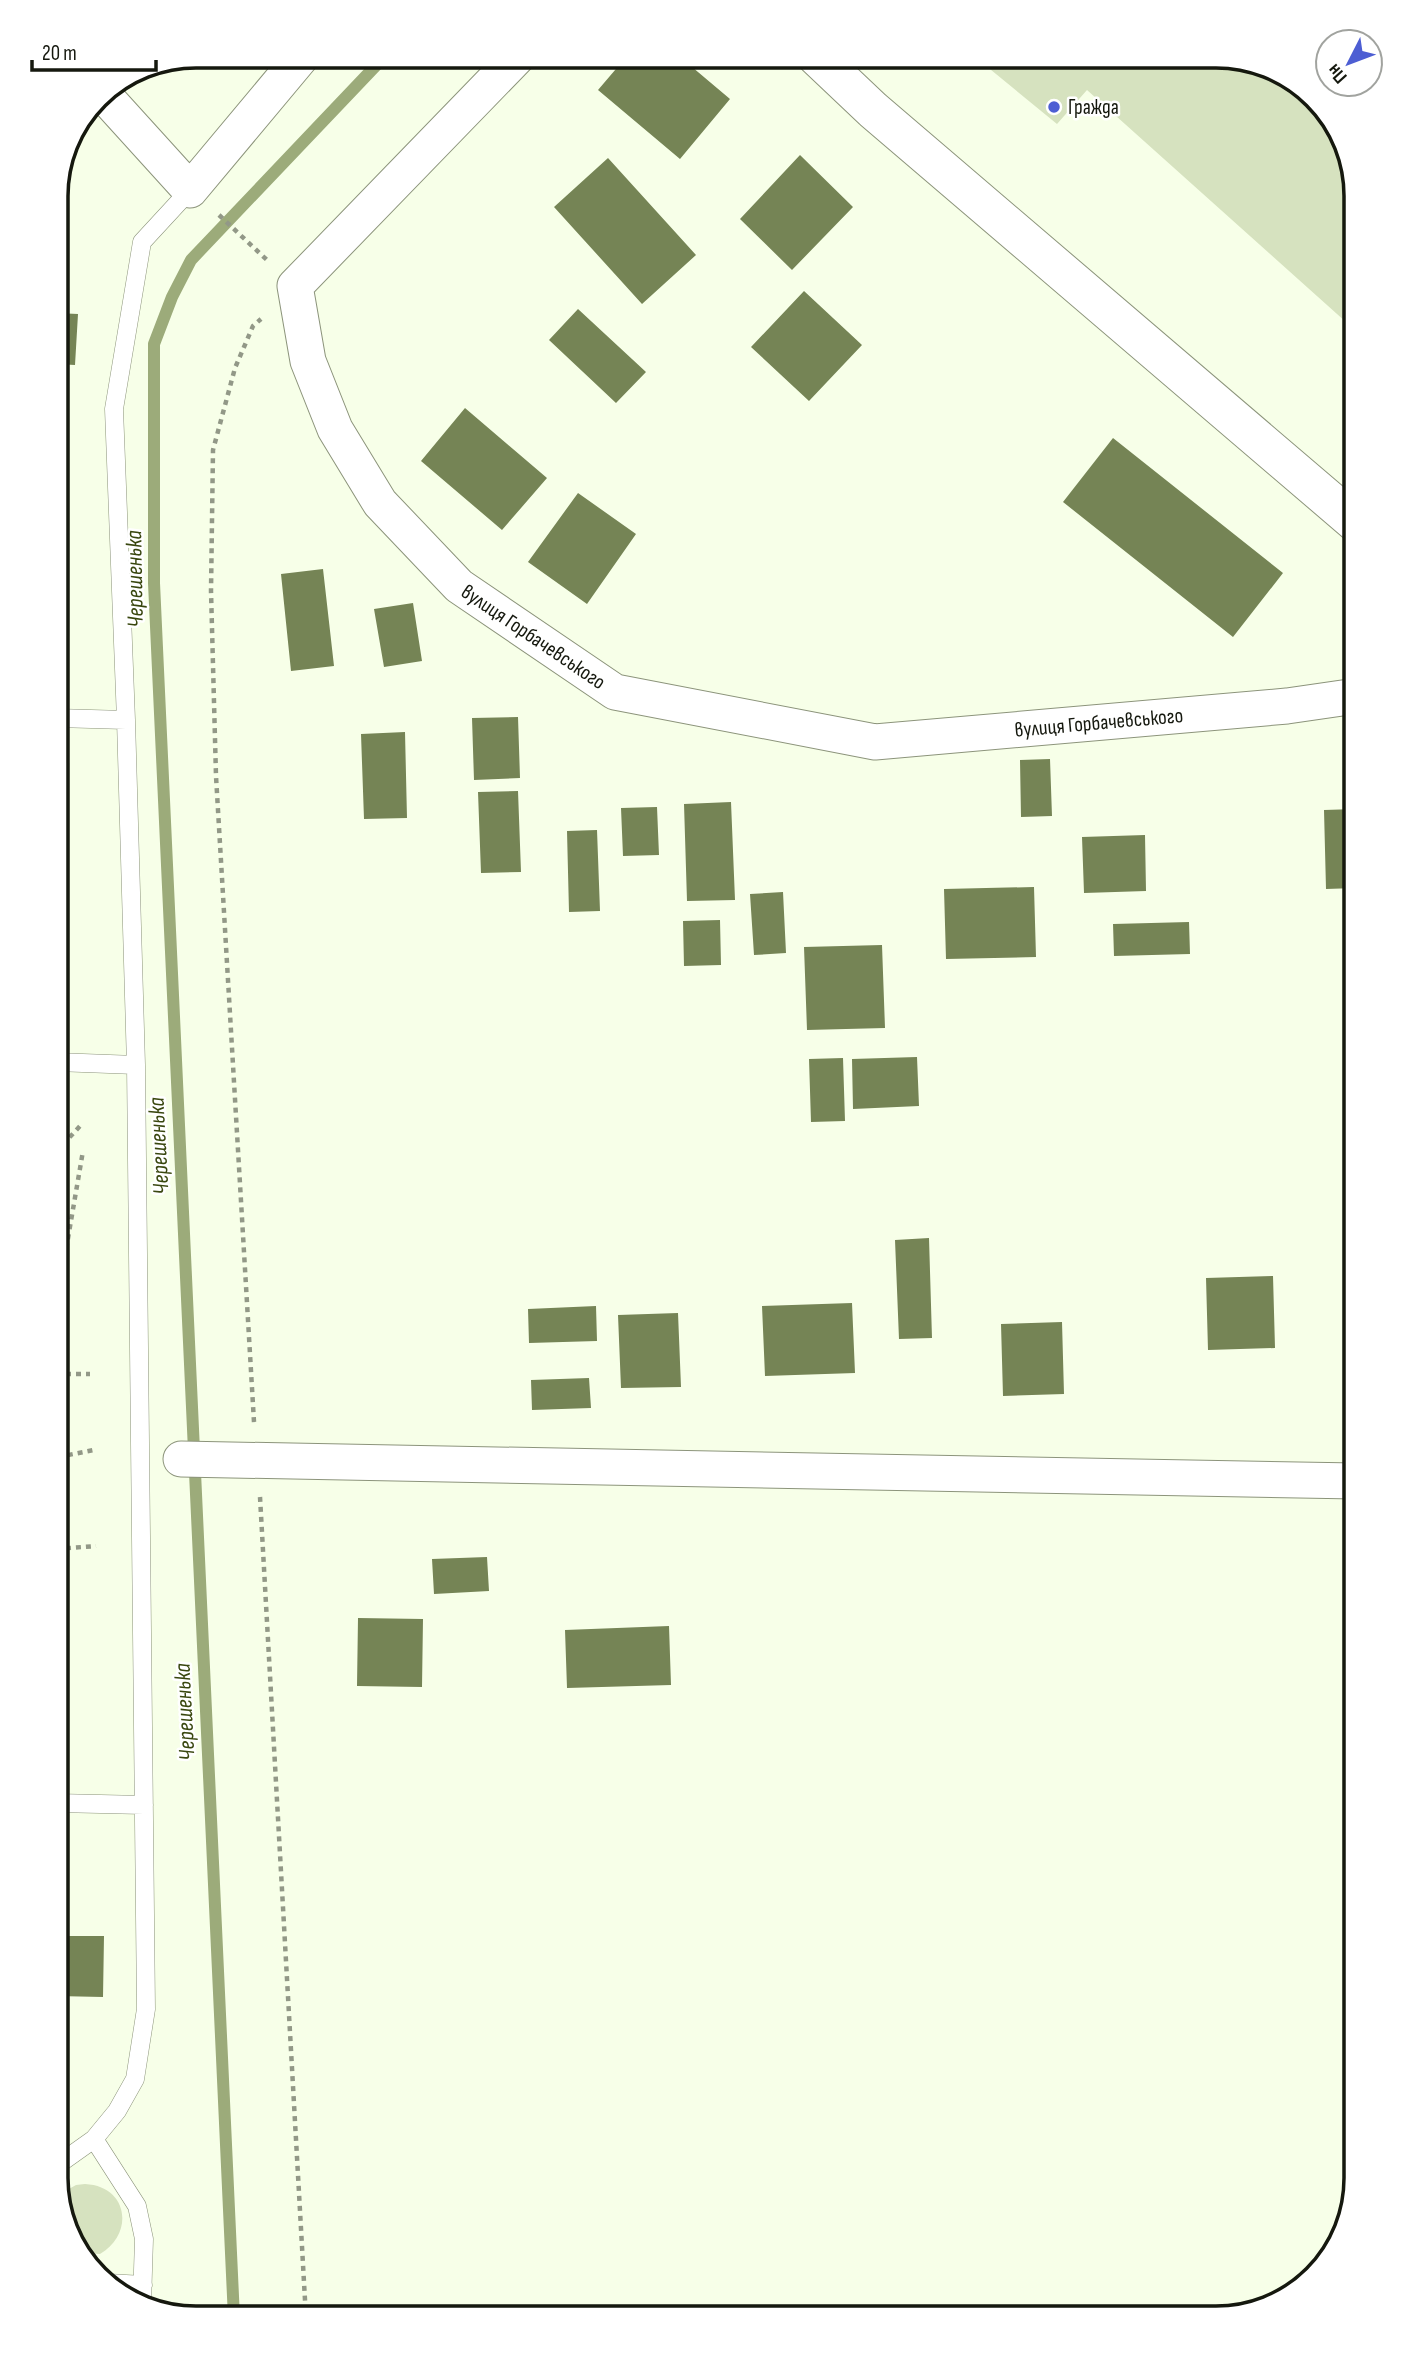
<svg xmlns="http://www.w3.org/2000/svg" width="1412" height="2374" viewBox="0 0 1412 2374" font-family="'Sofia Sans Condensed',sans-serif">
<rect width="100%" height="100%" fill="#f7ffe8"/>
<path fill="#d6e2bf" d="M974,56H1226L1294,80L1342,134L1356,196V331L1087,90L1057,124Z
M85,2184C128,2186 135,2233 100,2254L82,2253L70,2240L60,2194L76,2185Z"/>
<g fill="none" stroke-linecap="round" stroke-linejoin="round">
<path stroke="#9cab7a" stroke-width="12" d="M234,2318L154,583V344L172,297L191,260L385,56"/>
</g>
<path fill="#758455" d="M627,56H679L730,99L680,159L598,90Z
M68,140H71L68,196H56V187Z
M800,155L853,207L792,270L740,219Z
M608,158L696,255L642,304L554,207Z
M804,291L862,345L809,401L751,347Z
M578,309L646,372L616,403L549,340Z
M56,313L78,314L75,365L56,364Z
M465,408L547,478L502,530L421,461Z
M1113,438L1283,573L1233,637L1063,502Z
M578,493L636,534L587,604L528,562Z
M323,569L334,666L291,671L281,574Z
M413,603L422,661L384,667L374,609Z
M518,717L520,778L474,780L472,718Z
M405,732L407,818L364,819L361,734Z
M1050,759L1052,816L1021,817L1020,760Z
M518,791L521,872L481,873L478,792Z
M731,802L735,900L687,901L684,804Z
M657,807L659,855L623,856L621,808Z
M1356,809V888L1326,889L1324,810Z
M597,830L600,911L569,912L567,831Z
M1145,835L1146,891L1084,893L1082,837Z
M1034,887L1036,957L946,959L944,889Z
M783,892L786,953L754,955L750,894Z
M720,920L721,965L684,966L683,921Z
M1189,922L1190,954L1114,956L1113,924Z
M882,945L885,1028L807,1030L804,947Z
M917,1057L919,1106L853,1109L852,1059Z
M843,1058L845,1121L811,1122L809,1059Z
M929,1238L932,1338L899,1339L895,1240Z
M1273,1276L1275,1348L1208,1350L1206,1278Z
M852,1303L855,1373L765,1376L762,1306Z
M596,1306L597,1341L529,1343L528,1309Z
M678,1313L681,1387L621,1388L618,1315Z
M1062,1322L1064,1394L1003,1396L1001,1324Z
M589,1378L591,1408L532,1410L531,1380Z
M487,1557L489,1591L434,1594L432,1559Z
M358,1618L423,1619L422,1687L357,1686Z
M669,1626L671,1685L567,1688L565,1630Z
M56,1936H104L103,1997L56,1996Z"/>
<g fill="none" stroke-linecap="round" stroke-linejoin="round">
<defs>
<path id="service" d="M56,718L126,720L136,1065L146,2009L135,2079L117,2111L94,2139L137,2206L144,2239L142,2302
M126,720L114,409L142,242L190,190
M56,1062L136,1065
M56,1803L144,1805
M56,2166L94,2139
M108,2283L143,2285"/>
<g id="minor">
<path id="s1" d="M518,56L295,286L308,361L335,429L380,503L459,586L615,692L875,742L1287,706L1356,696"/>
<path d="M102,93L190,190L302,56"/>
<path d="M181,1459L1356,1481"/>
</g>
<path id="tertiary" d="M816,56L873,110L1356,523"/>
</defs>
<use href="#service" stroke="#8c947b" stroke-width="19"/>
<use href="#minor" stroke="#8c947b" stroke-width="37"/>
<use href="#tertiary" stroke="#8c947b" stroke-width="40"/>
<path stroke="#929887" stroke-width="4.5" stroke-dasharray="5 5" stroke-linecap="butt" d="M219,215L267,260
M56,1152L81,1125
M56,1308L83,1151
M56,1374H90
M254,1422L216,776L211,591L213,450L235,368L253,326L261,319
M58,1457L94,1450
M260,1497L306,2318
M56,1518L62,1502L56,1438
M56,1549L96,1546
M70,2239L71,2241"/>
<use href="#service" stroke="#fff" stroke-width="18"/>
<use href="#minor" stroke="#fff" stroke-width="35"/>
<use href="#tertiary" stroke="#fff" stroke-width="38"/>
</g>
<circle fill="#4d5ed3" stroke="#fff" stroke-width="2.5" cx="1054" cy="107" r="7"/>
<g text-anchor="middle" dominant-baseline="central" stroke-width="5" stroke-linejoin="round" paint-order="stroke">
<g font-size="21" fill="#15180e" stroke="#fff" text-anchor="start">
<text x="1068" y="107">Гражда</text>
</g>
<g font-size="21" fill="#15180e" stroke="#fff">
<text stroke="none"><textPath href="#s1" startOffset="761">вулиця Горбачевського</textPath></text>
<text stroke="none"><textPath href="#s1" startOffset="1349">вулиця Горбачевського</textPath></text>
</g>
<g font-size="23" font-style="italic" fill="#39470f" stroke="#fff">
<text transform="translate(135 579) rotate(-91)">Черешенька</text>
<text transform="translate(159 1146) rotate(-93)">Черешенька</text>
<text transform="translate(185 1712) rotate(-93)">Черешенька</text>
</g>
</g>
<path d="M0 0H1412V2374H0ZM196 68H1216A128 128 0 0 1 1344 196V2178A128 128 0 0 1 1216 2306H196A128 128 0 0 1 68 2178V196A128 128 0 0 1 196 68Z" fill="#fff" fill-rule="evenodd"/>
<path fill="none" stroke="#15180e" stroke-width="3.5" d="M196 68H1216A128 128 0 0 1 1344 196V2178A128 128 0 0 1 1216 2306H196A128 128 0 0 1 68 2178V196A128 128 0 0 1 196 68Z"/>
<g transform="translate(1349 63) rotate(228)"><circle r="33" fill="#ffffff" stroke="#a1a39f" stroke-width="2"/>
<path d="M0-5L12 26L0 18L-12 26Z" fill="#4d5ed3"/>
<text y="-10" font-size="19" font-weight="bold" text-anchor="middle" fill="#15180e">Пн</text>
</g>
<path d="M32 60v10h124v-10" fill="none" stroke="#15180e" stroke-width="3.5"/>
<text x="42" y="60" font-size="21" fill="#15180e" stroke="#ffffff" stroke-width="5" paint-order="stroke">20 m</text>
</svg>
